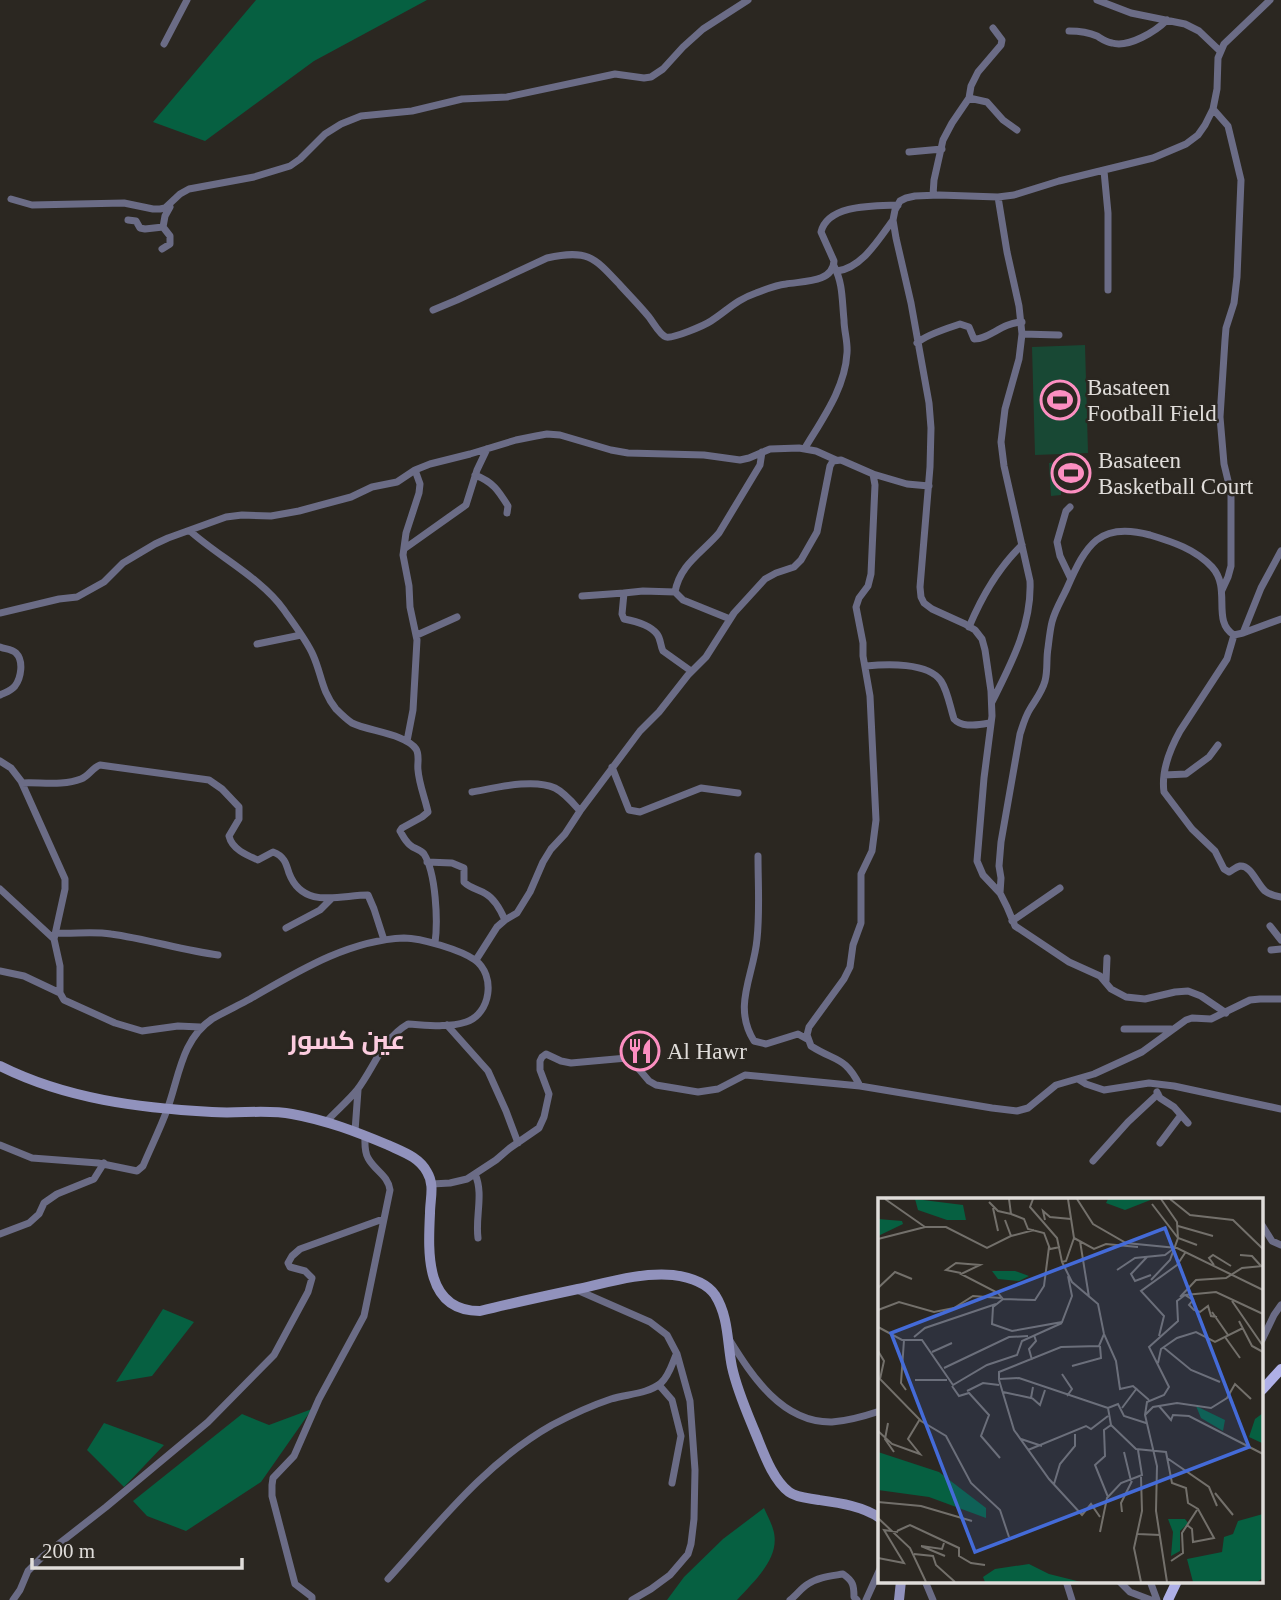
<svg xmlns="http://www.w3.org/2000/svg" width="1281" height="1600" viewBox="0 0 1281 1600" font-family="'Times New Roman',Cairo,serif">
<rect width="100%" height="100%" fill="#2b2721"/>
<path fill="#184834" d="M1085,345L1088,453L1035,455L1032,347Z
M1063,456L1081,457L1080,491L1061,490V495L1051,496L1049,463L1059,462L1061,484Z"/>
<path fill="#066041" d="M256,0H427L314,61L205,141L153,122Z
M163,1309L194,1322L152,1376L116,1382Z
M312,1409L261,1482L186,1531L147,1516L133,1501L242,1414L269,1425Z
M104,1423L164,1445L124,1487L87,1450Z
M764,1508C767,1515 771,1522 773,1529C782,1557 754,1581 737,1600H667L684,1577L723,1539Z"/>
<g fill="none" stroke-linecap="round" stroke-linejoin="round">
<path stroke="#6b6c86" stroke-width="7" d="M1097,0L1131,13L1185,24L1199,31L1220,51
M1069,31C1079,31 1088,32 1097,36C1102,39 1106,42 1112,43C1129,48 1156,31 1167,20
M164,44L187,0
M969,98L987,102L1003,120L1017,130
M1213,109L1228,126L1241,180L1237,277L1234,303L1226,328L1225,340L1220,417L1224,464L1231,493V566L1228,577L1222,590
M909,152L942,149
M1104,171L1108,213V290
M933,195L934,180L943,140L952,123L969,98L971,86L978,72L1001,45L1002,40L993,28
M11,199L32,205L124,203L153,209H160L165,208L180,194L189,189L254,177L290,166L300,159L325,134L341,124L361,116L412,111L462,99L507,97L615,74L644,78L651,77L663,69L683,47L703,29L748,0
M128,220L136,221L140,228L145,229L163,227
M162,249L170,244V236L163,227L165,216L170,207
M837,271C862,268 879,239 893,220
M433,310L457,300L547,258C588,249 594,257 620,285C630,296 640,306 649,317C653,322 660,335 666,337C673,339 705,325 711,321C728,310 736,300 756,293C766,289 776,285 786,284C803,281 833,283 834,261L821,232C828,204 875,206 898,205
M1022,334L1059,335
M917,343C925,335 948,328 960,324L969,327L974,339C990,339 1001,323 1022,322
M805,448C823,418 845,388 847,353C848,342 844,331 844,320C842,301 843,283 834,266
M873,474L907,484L929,486
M475,475C493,482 498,490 508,506L507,513
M1070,507L1066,511L1057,542L1060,556L1071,579
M190,531C219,557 261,578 284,610C293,623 307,641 313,655C322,675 321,690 336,709C341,714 346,719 352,723C368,731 406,734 416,749C420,755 417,764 418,770C419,784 425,798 428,812L422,817L402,828L400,831C403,836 405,841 410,845C414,849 420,849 424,854C436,873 438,921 435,943
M404,549L466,505L477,470L487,449
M675,592L643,591L624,593L622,614L624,619C635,621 650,625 657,634C661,639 660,645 663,651L691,671
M582,596L624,593
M0,613L59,599L77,597L104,582L123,563L155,544L168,538L226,517L242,515L271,516L299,511L351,497L372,487L397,482L415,470L430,464L470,454L516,440L536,436L547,434L560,435L611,450L628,453L704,455L740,460L749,458L770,449L799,448L816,451L836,460
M730,619L683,600L675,592C680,564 702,553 719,533L760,465L762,452
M969,627C982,596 998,568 1022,545
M1243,633L1261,588L1281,551
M417,635L457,617
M1234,635L1227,659L1180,731C1170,749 1161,771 1164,792L1192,829L1215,851L1224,869L1229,872C1233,870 1236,867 1240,866C1251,865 1257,884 1265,891C1270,895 1275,896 1281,897
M257,644L301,635
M0,647C5,649 12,649 16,653C24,661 21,678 15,686C11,691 6,692 0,695
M866,666C886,664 928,662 941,681C948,692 950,707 954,719C963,729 979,724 991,723
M992,702C1011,664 1032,625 1030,581L1004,466L1001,442L1005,409L1019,359L1022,334L1019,306L1007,252L998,197
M407,741L413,710L417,640L410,607L409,586L403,555L406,533L419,493L420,484L415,470
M0,761L11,768L21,781L65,879V889L54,939L60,966V993L64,1000L115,1023L142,1031L178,1026L200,1027
M612,767L629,810L640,812L701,788L738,793
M1164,775L1186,774L1209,757L1218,745
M22,783C40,782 63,786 81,779C89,776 92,768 100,765L209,780L222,789L239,807V819L229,836C232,849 246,855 258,860L273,852C284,856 286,863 289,873C303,910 340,895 368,895L374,909L384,940
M472,792C495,788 533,778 555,788C565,793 573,803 580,811
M758,856C758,884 760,912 757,939C754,975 732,1006 754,1041L766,1044L798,1034L807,1039
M427,862L452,863L464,868V882C471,889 479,889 486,894C495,899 501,911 505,920
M0,889L54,939
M1000,893L983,875L977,861L984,778L992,716L991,691L985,650L982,639L975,630L965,624L932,609L924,603L921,597L920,587L930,467L931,428L929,403L911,303L896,238L893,220L895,210L900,201L906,198L915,196L939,195L998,197L1014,195L1059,181L1153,158L1186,144L1198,135L1205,125L1213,109L1217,89L1218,58L1224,44L1270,0
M1012,921L1060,888
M1270,926L1281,940
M286,928L320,910L331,899
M56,933C74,934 93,931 111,934C147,939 182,950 218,955
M1271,950L1281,949
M0,971L24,976L60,993
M1106,981L1107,958
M1226,1013L1201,996L1188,991L1175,992L1145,999L1126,997L1111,989L1100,976L1069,962L1015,926L1007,907L1000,893L1001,878L999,866L1001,842L1020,734C1023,725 1025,717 1030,709C1036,699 1042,692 1045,681C1048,670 1046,659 1048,648C1049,640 1050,630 1052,622C1055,610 1062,599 1067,588C1086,545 1099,521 1150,535C1173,542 1195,549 1212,567C1232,589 1211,621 1234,635L1243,633L1281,619
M447,1025L488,1071L506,1111L518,1143
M1124,1029H1171
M1078,1079L1086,1084L1104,1090L1149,1083L1174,1086L1281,1109
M860,1086L992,1108L1017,1111L1028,1108L1056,1085L1094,1074L1142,1052L1186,1020L1192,1018L1211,1019L1250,1000L1260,999H1281
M1157,1092L1160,1098L1174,1107L1188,1123
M355,1131L358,1090
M1160,1143L1181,1115
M0,1145L32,1158L98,1163L137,1171L143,1166C151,1147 160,1129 167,1110C179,1078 181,1040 212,1019C224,1012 237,1006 250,999C297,972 348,940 404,938C421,938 461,950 475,960C496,975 491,1014 466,1022C447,1028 427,1025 408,1024C382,1039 374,1068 357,1090C348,1101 336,1111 326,1122
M1093,1161L1128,1122L1158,1094
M475,1174C484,1194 475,1217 478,1238
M432,1184L450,1183L467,1179L496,1160L510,1148L539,1128L544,1117L549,1094L540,1070V1061L542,1057L546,1054L561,1061L571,1063L627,1058L632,1061L649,1081L656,1085L698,1092L718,1089L745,1075L860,1086C845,1056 836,1062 811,1046L807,1035L809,1027L844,979L850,967L853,945L861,923V874L872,851L876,820L870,696L863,656V643L856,607L859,598L868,586L871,574L875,485L873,474L841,460L833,461L830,466L817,532L801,560L794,567L776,573L765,579L734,613L706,657L688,675L659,712L640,731L580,811L565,834L551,849L543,862L530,892L517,913L505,920L497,927L476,960
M1262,1225L1272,1241L1281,1245
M0,1234L29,1223L39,1214L44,1203L57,1194L94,1179L104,1163
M577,1290L650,1322L667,1335L677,1354L690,1401L695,1470L694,1519L691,1544L688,1554L670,1575L651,1589L632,1600
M729,1339C752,1376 782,1423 832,1422C847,1421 865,1416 880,1411
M1262,1340L1274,1315L1281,1305
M659,1385L672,1400L681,1436L672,1483
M388,1579C439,1523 485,1463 552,1425C571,1415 590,1406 611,1399C627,1394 648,1394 661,1383C669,1376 672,1364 676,1355
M925,1581L933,1600
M1066,1581L1072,1600
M1119,1581L1130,1592L1151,1600
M1150,1581L1157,1600
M13,1600L20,1590L28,1571L42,1557L106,1507L208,1422L274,1355L308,1292L312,1278L305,1271L290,1267L288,1263L292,1256L300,1249L383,1219
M312,1600V1597L295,1584L272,1496V1485L273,1478L294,1456L319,1399L364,1316L390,1190C388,1175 375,1171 368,1158C364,1151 365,1143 365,1136
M790,1600C797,1595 801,1588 808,1584C818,1577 831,1576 843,1574C853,1581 854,1585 854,1597L857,1600
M866,1600L880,1569"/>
<path stroke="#9192bd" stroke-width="10" d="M0,1066C66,1099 139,1108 212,1112C239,1114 266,1109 292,1114C326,1120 357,1132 388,1145C403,1152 419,1157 427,1172C435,1185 430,1199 430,1213C428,1254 425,1311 480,1311C512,1303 545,1296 578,1289C609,1282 642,1272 673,1275C688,1277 706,1282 715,1295C729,1317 727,1343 732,1367C737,1390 746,1410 755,1432C763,1451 772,1479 789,1492C797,1498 809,1498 819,1500C840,1503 862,1506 880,1518
M899,1600L901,1581"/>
<path stroke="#afb0e7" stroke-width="10" d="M1262,1390L1281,1369
M1168,1600L1177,1581"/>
</g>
<defs>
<symbol id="stadium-ring" viewBox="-11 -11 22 22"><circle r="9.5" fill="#2b2721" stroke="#fc8fc1" stroke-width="1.5"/><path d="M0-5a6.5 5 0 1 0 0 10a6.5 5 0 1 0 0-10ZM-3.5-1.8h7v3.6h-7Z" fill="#fc8fc1"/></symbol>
<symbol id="restaurant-ring" viewBox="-11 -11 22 22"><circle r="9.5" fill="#2b2721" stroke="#fc8fc1" stroke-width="1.5"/><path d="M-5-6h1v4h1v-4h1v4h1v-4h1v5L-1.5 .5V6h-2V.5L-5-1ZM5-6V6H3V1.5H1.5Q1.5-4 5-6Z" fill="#fc8fc1"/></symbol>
</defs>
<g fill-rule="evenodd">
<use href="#stadium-ring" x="1038" y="378" width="44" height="44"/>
<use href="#stadium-ring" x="1049" y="451" width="44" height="44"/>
<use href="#restaurant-ring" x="618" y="1029" width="44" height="44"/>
</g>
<g text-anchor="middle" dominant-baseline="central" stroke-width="5" stroke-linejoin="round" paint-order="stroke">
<g font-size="23" fill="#e0ddda" stroke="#2b2721" text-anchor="start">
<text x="1087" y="387">Basateen<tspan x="1087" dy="26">Football Field</tspan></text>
<text x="1098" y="460">Basateen<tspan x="1098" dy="26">Basketball Court</tspan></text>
<text x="667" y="1051">Al Hawr</text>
</g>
<g font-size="26" font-weight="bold" fill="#fcccdf" stroke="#2b2721">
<text x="347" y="1040">عين كسور</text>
</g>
</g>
<g transform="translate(878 1198)">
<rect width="385" height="385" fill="#2b2721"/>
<path d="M37,1L85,7L88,22H69L40,12ZM230,1H275L247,12L228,5ZM0,21L24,23L25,26L0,38ZM114,73H137L151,78L141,83L120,81ZM318,208L347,222L345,233L323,220ZM385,215V245H384L371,239L377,221ZM0,254L61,274L108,310V320L51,299L0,292ZM385,316V380L379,384H315L309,361L344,354L346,339L355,336L360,323ZM290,321H307L310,325L302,333V353L293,358L295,334ZM151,366L171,376L203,384H107L105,379L117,371Z" fill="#066041"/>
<path fill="none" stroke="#73706b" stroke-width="2" d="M155,1L152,9L179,40L184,64M199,1L215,26L248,45L299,50L385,92M292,1L312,17L355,22L385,51M111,4L120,13L133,16L131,1M274,6L300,40L319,47M115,10L120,33M133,16L146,21L150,31L166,35L172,51L182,49M167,22L165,13L172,19L193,21M300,28L335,38M47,29H68L109,50L133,38L127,22M133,38L156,32M196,40L216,51L228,46L260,49M0,41L47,29L7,1M202,43L211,99M362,57L374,58L383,68M269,59L253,76L257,83L273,77M184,64L194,84L220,106L226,136M184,64L188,63L196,40L190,1M336,67L331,60L335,57L353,68M239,72L257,60L287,57L295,51M83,75L68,72L78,65L102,67L83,76L120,95L125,101L115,109L114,126L134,133L184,124L194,98L190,78M273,82L292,62L300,40L299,24L283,1M0,90L17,74L34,81M307,97L315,102L311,107L316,112L322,114L330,108L333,118L339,119M302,99L318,82L348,80L364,70L385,68M125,101L157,102L166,88L171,49M354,103L385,148M0,112L21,104L56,114L76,110L95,98L123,100M334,114L350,137M361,123L374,148L385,154M0,129L24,142H44L75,187L109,167L139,157L144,143L184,125M281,138L286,118L263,93L299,67L307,55M36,139L47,130L118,106M347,139L362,160M26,142L23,185L28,192M285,149L313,172L342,184M0,153L6,163L2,181L43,223L68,238L93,285L122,312L131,339M54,154L74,145M154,162L151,151L158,143L156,137M280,165L283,151L299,140L318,134L337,144L365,130M194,168L223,160L222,148M66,170L131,139L150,138M184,176L194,191L189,198M37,182H69M121,182L136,232L171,281L204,317L213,306L222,319M74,188L81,198L91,195L111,217L103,238L122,260M89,193L105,185L121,187M125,194L153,200L155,189M154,200L162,207L167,192M281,208L293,222L295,217L311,218L385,256M230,210L141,180L121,181V174L183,149L221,148L226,136L238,163L242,191L255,188L271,202M244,210L259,190M267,217L275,209L299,205L333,210L349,200L357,186L373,201M10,225L7,241L16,254M268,225L246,218L240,206L230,210L233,227L258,251L288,254L294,285L308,290L310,305L320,311L336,340L315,344L314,331L309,327M0,233L14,246L42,256L30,241L42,221M143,241L164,248M150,252L208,228L213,231L230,218M246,254L253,283M289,260L331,289L339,308M176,286L182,266L197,248V236M337,295L355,317M230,299L217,267L227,258L226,232L233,227M0,304L43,308L94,323M244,314L243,305L254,283M0,320L32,350L48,384M19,333L32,327L81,350V358L93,365L107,367M222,334L229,300L243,285L264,277L260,252M260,336L282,337M43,348L64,351L66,345M43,348L67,358M36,356L55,358L58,367L77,384M0,360L26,365L6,332L20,334M293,363L305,355L304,335L319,312M263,384L256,350L264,313L263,279M289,384L278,313L279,268L267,217L269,204L286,197L291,189L271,149L300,123L299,103L307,97L338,94L385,116"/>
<path fill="#446bd8" fill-opacity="0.15" stroke="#446bd8" stroke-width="3.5" d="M287,30L371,249L97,354L13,135Z"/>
<rect width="385" height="385" fill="none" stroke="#e0ddda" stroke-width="3.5"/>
</g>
<path d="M32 1558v10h210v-10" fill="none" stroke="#e0ddda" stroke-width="3.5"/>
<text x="42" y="1558" font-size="21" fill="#e0ddda" stroke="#2b2721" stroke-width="5" paint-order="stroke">200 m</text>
</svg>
